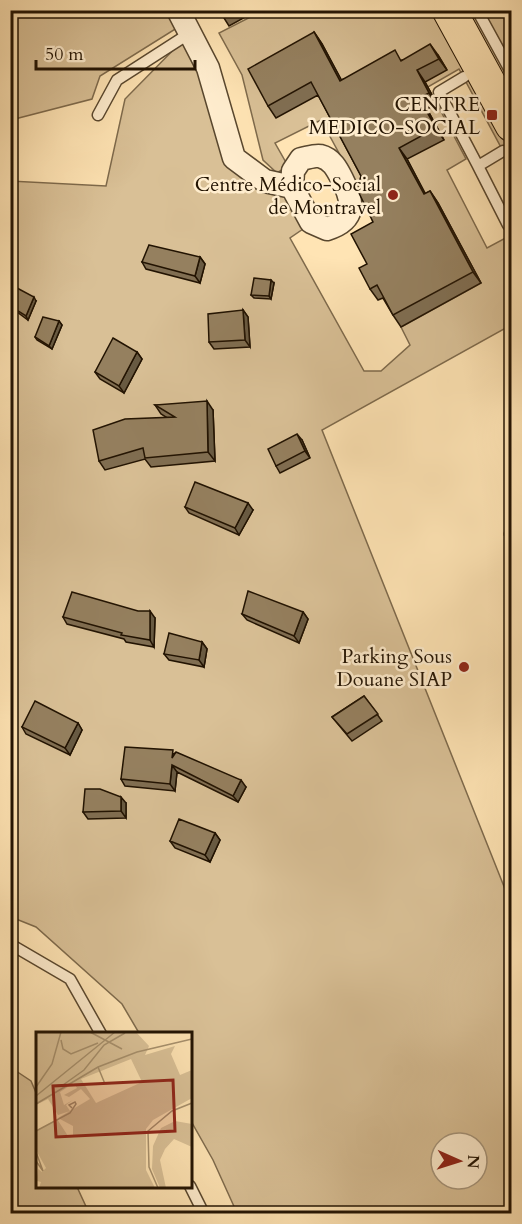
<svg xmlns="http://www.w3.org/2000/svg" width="522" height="1224" viewBox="0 0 522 1224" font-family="Cardo,serif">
<rect width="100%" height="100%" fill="#ffe4b4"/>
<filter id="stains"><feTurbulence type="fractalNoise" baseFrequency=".00333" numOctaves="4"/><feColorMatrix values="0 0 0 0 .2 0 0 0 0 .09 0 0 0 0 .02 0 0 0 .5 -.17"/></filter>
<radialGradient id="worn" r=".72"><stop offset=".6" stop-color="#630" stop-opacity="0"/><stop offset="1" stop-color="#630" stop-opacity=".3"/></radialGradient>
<path fill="#d9c096" stroke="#7e6a4c" stroke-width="1.5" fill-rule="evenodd" d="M10,11H178L185,23L100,76L92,99L11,120Z
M262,11H511V166L459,69L419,92L365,201L321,120L275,143L288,166L277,173L263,160L242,75L219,33Z
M190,33L234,158L282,185L303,229L290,238L364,371H381L410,345L401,327L481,283L422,211L401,163L427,109L437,104L466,159L447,170L487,248L511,235V325L322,430L511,904V1213H237L213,1160L191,1121L190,1034L139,1033L122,1004L36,927L11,917L10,181L106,186L125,99ZM441,1143H477V1179H441Z
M10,1067L31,1081L37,1095L38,1186L77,1187L89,1213H11Z"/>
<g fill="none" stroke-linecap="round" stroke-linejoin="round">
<defs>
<path id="service" d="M477,10L512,74
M464,77L439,92L478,166L503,151
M98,115L117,80L190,33
M478,166L508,225
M510,534L512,533
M10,944L70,979L101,1034
M190,1186L204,1214"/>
<path id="minor" d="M178,10L208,68L234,158L265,181L292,187L311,222L327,229C356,220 354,202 342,179C337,169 332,159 320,156C315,155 307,158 301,159L293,171L292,187"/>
<path id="primary" d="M449,10L512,125"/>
</defs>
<use href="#service" stroke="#59472e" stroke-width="13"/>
<use href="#minor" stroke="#59472e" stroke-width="25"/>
<use href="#primary" stroke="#221302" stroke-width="35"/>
<use href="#service" stroke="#ffedce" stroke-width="10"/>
<use href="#minor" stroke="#ffedce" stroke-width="22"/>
<use href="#primary" stroke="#ffe4b4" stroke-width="33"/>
</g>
<path fill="#806e52" stroke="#221302" stroke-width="1.5" d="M219,10H258L229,26Z
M314,32L322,44L341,80L402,60L438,55L447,70L425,82L437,104L427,109L444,140L407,159L425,194L430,191L438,203L481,283L401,327L393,315L383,298L378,300L370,289L367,264L373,222L361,176L318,95L276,118L268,106Z
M200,257L205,264L200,283L146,269L142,262Z
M274,283L271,299L254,298L251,295Z
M36,301L28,320L13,309L10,306Z
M243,310L248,317L250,347L214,349L209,342Z
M59,321L62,325L52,349L37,340L35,337Z
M137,352L142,359L124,393L100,379L95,372Z
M155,405L213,410L215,461L151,467L145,459L105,470L99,461L166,417L161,414Z
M302,440L310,458L280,473L276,466Z
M185,507L253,510L239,535L189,513Z
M303,612L308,619L299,643L247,620L242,614Z
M63,617L155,618L154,647L126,642L124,639L67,624Z
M202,642L207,649L204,667L169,660L164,654Z
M364,696L382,721L352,741L332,717Z
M78,723L82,730L70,755L26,734L22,727Z
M175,753L246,787L238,802L177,772L175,791L125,786L121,779Z
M126,803V818L88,819L83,812Z
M215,833L220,840L210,862L175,848L170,841Z"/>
<path fill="#685a42" stroke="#221302" stroke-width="1.5" d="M314,32L322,44L348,92L340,81Z
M430,44L438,55L447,70L439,59Z
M417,70L425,82L437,104L429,93Z
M419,98L427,109L444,140L436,128Z
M399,148L407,159L432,206L424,194Z
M430,191L438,203L481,283L473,272Z
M200,257L205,264L200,283L195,276Z
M271,280L274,283L271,299L269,296Z
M34,297L36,301L28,320L26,316Z
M243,310L248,317L250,347L245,340Z
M59,321L62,325L52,349L49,346Z
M137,352L142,359L124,393L119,386Z
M207,401L213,410L215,461L208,452Z
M297,434L302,440L310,458L305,451Z
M248,503L253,510L239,535L235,528Z
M150,611L155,618L154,647L150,640Z
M303,612L308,619L299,643L294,636Z
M202,642L207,649L204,667L199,660Z
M78,723L82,730L70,755L65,748Z
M172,765L177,772L175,791L170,784Z
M241,780L246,787L238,802L233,796Z
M121,797L126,803V818L121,811Z
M215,833L220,840L210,862L205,855Z"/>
<path fill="#95805f" stroke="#221302" stroke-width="1.5" d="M219,10H227L220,14Z
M314,32L340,81L395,50L401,61L430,44L439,59L417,70L429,93L419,98L436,128L399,148L424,194L430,191L473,272L393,315L377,285L370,289L359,268L367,264L351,234L373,222L357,189L361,176L311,82L268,106L248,69Z
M149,245L200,257L195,276L142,262Z
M254,278L271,280L269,296L251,295Z
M17,288L34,297L26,316L10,306Z
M243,310L245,340L209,342L208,314Z
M43,317L59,321L49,346L35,337Z
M113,338L137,352L119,386L95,372Z
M207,401L208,452L145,458L143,448L99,461L93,430L125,419L175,417L155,405Z
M297,434L305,451L276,466L268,449Z
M195,482L248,503L235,528L185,507Z
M248,591L303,612L294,636L242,614Z
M72,592L138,611H150V640L121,635L122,633L63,617Z
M169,633L202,642L199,660L164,654Z
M364,696L378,714L347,734L332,717Z
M35,701L78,723L65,748L22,727Z
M125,747L173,750L172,758L176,752L241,780L233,796L172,765L170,784L121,779Z
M85,789H100L121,797V811L83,812Z
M179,819L215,833L205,855L170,841Z"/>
<g fill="#8f2418" stroke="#ffedce" stroke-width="2">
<rect x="486" y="109" width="12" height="12" rx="3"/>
<circle cx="393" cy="195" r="6"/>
<circle cx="464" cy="667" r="6"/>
</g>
<g text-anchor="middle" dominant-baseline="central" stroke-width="5" stroke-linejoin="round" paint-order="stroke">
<g font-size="20" fill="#221302" stroke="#ffedce" text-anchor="end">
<text x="480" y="104">CENTRE<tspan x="480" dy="23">MEDICO-SOCIAL</tspan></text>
<text x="381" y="184">Centre Médico-Social<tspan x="381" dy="23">de Montravel</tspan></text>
<text x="452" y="656">Parking Sous<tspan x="452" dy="23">Douane SIAP</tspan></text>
</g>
</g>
<g transform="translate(36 1032)">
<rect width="156" height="156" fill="#ffe4b4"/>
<path d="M0,0H100L113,14L109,23L139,14L135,22L144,43L156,38V66L117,88L110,97V138L119,156H3L5,150L1,149L0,152L2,137L6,140L10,136L0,118V99L21,87L32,104H37V94L22,86L54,67L45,57L33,65L28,63L41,56L38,51L24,60L28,73L37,68L30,73L34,79L22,83L12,67L0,73ZM95,27L106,50L60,71L45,47ZM139,89L156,92V115L138,107L129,117L124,128L130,156H124L116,137L117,114L125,96Z" fill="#d9c096" fill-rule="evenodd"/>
<path fill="none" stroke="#a7906d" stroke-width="1.5" d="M54,0L86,17M25,8L27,17L35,22L62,11M62,35L69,52M27,53L48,38L68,13L89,1M0,55L16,32L25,0M0,64L79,0M0,72L62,35L101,20L156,7M0,99L34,81L40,72L39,70L33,73L36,76M0,120L7,139L0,129M122,156L113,135L112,99L136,79L156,71"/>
<path fill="#8f2418" fill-opacity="0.15" stroke="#8f2418" stroke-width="3" d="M137,48L139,99L20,105L17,54Z"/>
<rect width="156" height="156" fill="none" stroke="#221302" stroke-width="3"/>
</g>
<rect width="522" height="1224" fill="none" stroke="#ffe4b4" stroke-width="36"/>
<rect x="12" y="12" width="498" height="1200" fill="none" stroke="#221302" stroke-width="3"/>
<rect x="18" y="18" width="486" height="1188" fill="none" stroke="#221302" stroke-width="1.5"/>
<g transform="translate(459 1161) rotate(93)"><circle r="28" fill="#ffedce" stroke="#a7967c" stroke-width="1.5"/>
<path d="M0-4.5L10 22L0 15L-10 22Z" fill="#8f2418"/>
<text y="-9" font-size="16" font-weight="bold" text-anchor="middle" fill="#221302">N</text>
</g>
<path d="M36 60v9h159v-9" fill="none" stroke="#221302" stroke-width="3"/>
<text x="45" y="60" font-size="18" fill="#221302" stroke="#ffedce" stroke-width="4.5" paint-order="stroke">50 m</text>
<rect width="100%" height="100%" filter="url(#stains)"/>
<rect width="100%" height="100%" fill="url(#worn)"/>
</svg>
